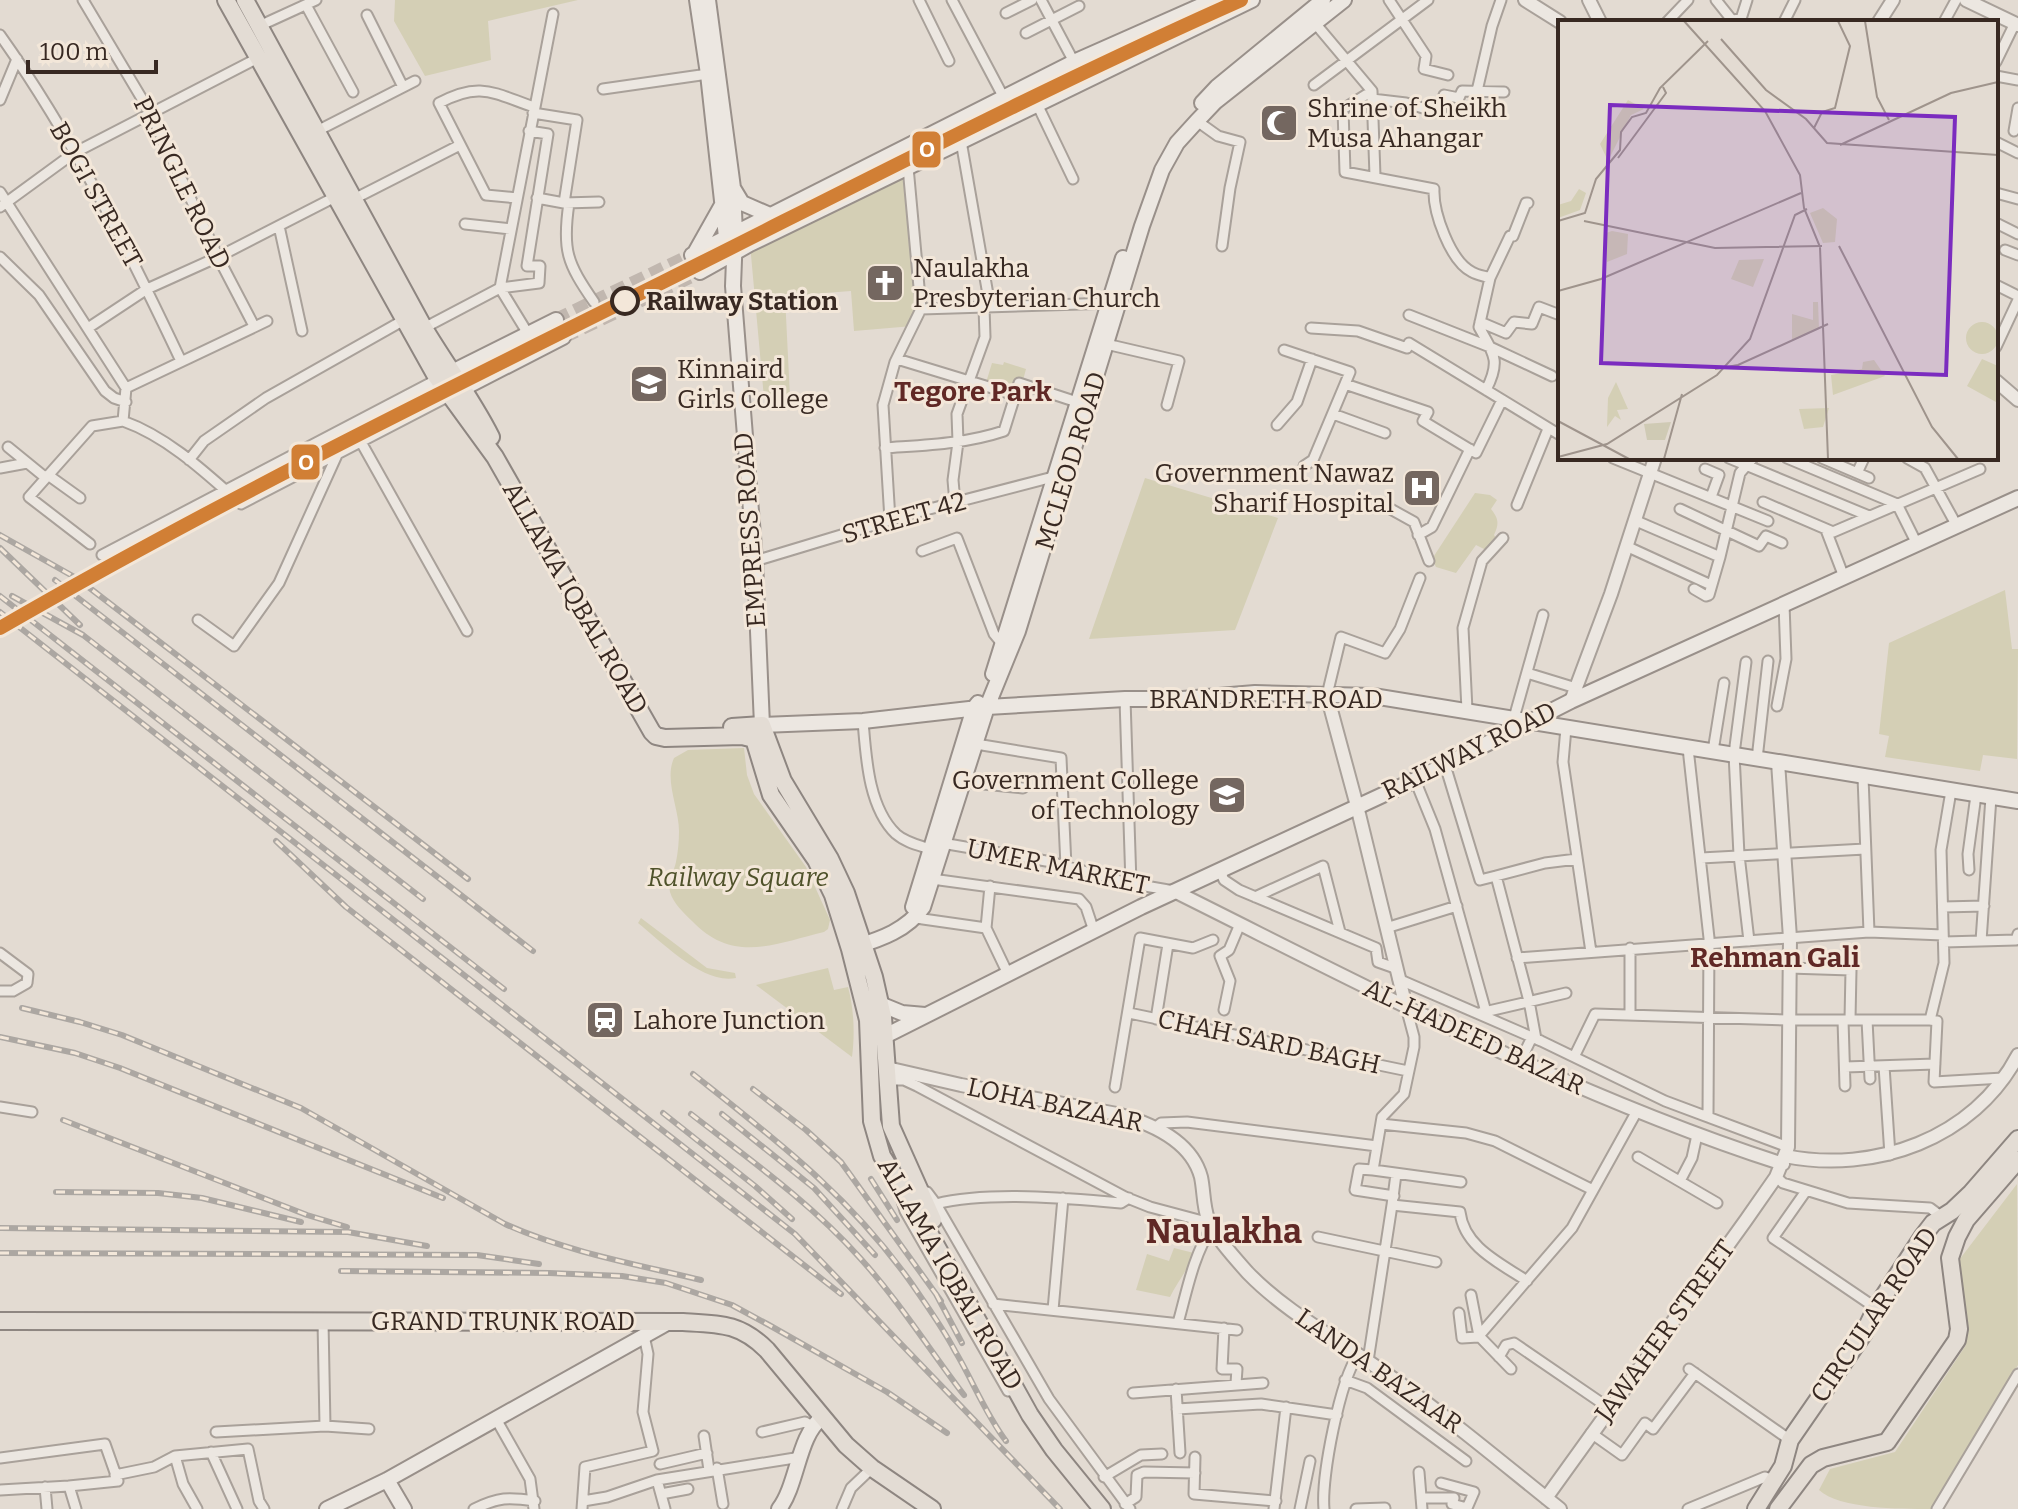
<svg xmlns="http://www.w3.org/2000/svg" width="2018" height="1509" viewBox="0 0 2018 1509" font-family="Bitter,serif">
<rect width="100%" height="100%" fill="#e3dbd2"/>
<path fill="#d4cfb5" d="M395,0H578L488,21L491,60L425,76L394,21Z
M908,167L921,309L913,326L854,331L851,291L785,296L790,397L764,398L750,244Z
M1004,362L1026,369L1022,384L1015,395L985,386L992,363L1003,365Z
M1145,478L1278,518L1235,630L1089,639Z
M1475,493L1490,495L1497,500L1491,509C1499,519 1499,524 1494,535L1499,542L1490,552L1476,545L1456,573L1436,567L1432,559Z
M2005,590L2012,649H2018L2017,759L1983,755L1980,771L1885,757L1889,736L1879,734L1889,643Z
M744,748L747,775L754,794L806,867L830,920L828,929L824,932C774,944 733,964 692,921C684,913 673,903 670,892C668,882 674,871 676,862C678,852 679,841 679,831C679,808 664,780 674,758L688,750Z
M641,918L707,968L735,973L736,978C703,985 662,942 638,923Z
M828,968L834,990L848,987C854,1009 855,1034 852,1057L756,985Z
M2017,1184L2018,1365L1931,1509C1899,1509 1839,1509 1819,1490L1830,1469L1895,1452L1966,1345L1956,1264Z
M1174,1248L1194,1253C1190,1267 1177,1282 1170,1297L1136,1290L1147,1254L1169,1261Z"/>
<g fill="none" stroke-linecap="round" stroke-linejoin="round">
<path stroke="#c1b7af" stroke-width="14" stroke-dasharray="14 7" stroke-linecap="butt" d="M556,320L692,255
M563,337L700,272"/>
<defs>
<path id="minor" d="M83,0L151,114L218,257L254,326
M919,0L949,61
M952,0L1004,98
M1041,0L1074,62
M1389,0L1426,56L1424,69L1448,75
M1716,0L1732,20L1741,19L1747,0
M306,5L353,92
M1006,13L1032,0
M367,15L403,87
M1314,22L1372,91L1375,176
M1667,22L1688,0
M1784,22L1795,0
M1944,22L1956,0
M257,27L316,0
M1026,33L1079,6
M0,35C72,136 128,249 181,361
M1996,62L2015,23
M1996,76L2018,80
M1314,85L1428,0
M603,89L708,74
M1372,91L1343,109L1345,172L1434,189C1433,212 1450,261 1472,272C1477,275 1484,276 1490,278
M1477,91L1492,26L1501,0
M1372,99L1406,103L1440,113L1444,95L1459,98L1462,91L1504,92
M0,100L17,59
M1037,104L1073,179
M533,113L577,120L564,203
M1197,121L1218,136L1240,142L1230,188L1222,246
M317,131L415,81
M2014,131L2018,108
M961,141L990,306
M1996,142L2018,153
M0,192L126,388
M1996,193L2018,199
M517,198L486,195L439,103C480,81 493,93 534,107
M537,198L564,203L599,202
M352,200L460,145
M569,203C562,250 567,263 594,302
M0,207L74,153L258,58
M465,224L511,229
M1998,224L2018,234
M279,226L302,331
M2005,250L2018,255
M0,257L39,295L105,391L114,398L126,402
M1996,285L2018,296
M921,309L1113,303
M1409,315L1490,347L1552,376
M267,321L126,388L123,421C168,437 206,473 241,504L451,395
M1480,322L1506,333L1514,322L1532,324L1539,307L1560,315
M88,328L147,289L218,257L337,196
M424,328L500,288L539,283L540,266H527L548,134L529,131
M1311,328L1358,331L1407,348L1409,343L1560,435
M1106,344L1179,361L1167,405
M1996,347L2018,300
M538,350L500,288L553,14
M1284,350L1350,372L1345,384L1428,412L1423,421L1476,453L1502,400
M897,359L1015,395
M1486,390C1501,361 1494,354 1479,327L1490,278L1510,236H1513L1526,203H1528
M1333,414L1385,433
M1277,425L1297,402L1312,359
M361,442L467,631
M8,447L46,478
M885,448C925,445 965,444 1004,431L1019,383L1077,402
M1613,458L1768,521
M1729,458L1869,516
M1787,458L1897,504L1917,544
M1822,458L1869,478
M1907,458L1925,468L1957,526
M189,460L204,441L266,398L404,320
M1304,466L1313,460L1345,384
M0,468L27,463
M1705,469L1719,475L1711,497
M1857,473L1864,458
M48,475L80,498
M1763,502L1833,532L1980,469
M955,503L953,480L958,442L957,414L985,337L984,307
M1517,505L1548,429
M1387,507L1414,522L1429,561
M1680,509L1759,546L1766,536L1782,543
M890,520L883,405L895,362L921,309L908,167
M1634,520L1720,557L1740,473L1753,458
M1826,530L1844,577
M1418,535L1432,527L1470,449
M90,544L29,497L92,426L123,421
M1626,546L1711,585
M922,551L957,538L994,634L1003,645
M102,555L438,379
M755,561L914,513L1053,477
M1694,589L1706,596L1709,595L1720,557
M198,620L234,646L279,583L337,455
M1746,662L1734,754L1739,855L1749,941
M1527,673L1576,688
M1327,695L1341,637L1385,653L1400,629L1420,578
M1125,699L1131,884
M1777,706L1786,659L1784,604
M1467,710L1463,628L1482,561L1503,538
M1514,718L1543,615
M863,721C866,756 868,807 896,834C905,842 918,845 930,849
M1566,728L1563,762L1591,952
M976,744L1061,758L1066,866
M1688,748L1709,938L1708,1117
M1713,751L1724,683
M1757,759L1768,661
M1445,765L1480,880L1496,876L1529,1001L1536,1039
M1863,777L1869,932
M1415,780L1435,829L1486,1012
M963,782L1023,788
M1951,791L1941,850L1944,963L1930,1020L1937,1021L1934,1082L2003,1078
M942,843L1046,861L1128,883L1174,891
M1701,858L1865,849
M1969,870L1968,854L1976,795
M1220,871L1224,880L1239,890L1376,948L1378,962L1395,968
M1496,876L1545,863L1577,859
M932,879L1079,899L1086,907L1094,931
M990,886L986,928L1008,974
M1255,897L1323,866L1340,932
M1943,907L1984,906
M916,918L986,928
M1386,928L1457,906
M1981,941L1991,797
M1944,942L2016,940L2018,934
M0,953L28,974L27,983L13,991H0
M1517,958L1869,932L1943,935
M1789,968L1851,970L1850,1020
M1398,979L1541,1041L1665,1101L1788,1147
M1224,1010L1230,981L1220,956L1229,950L1240,924
M1129,1013L1408,1071
M1480,1013L1566,993
M1630,1015V948
M1156,1019L1168,944
M1843,1020L1845,1086
M1867,1020L1870,1079
M1574,1057L1595,1014L1789,1020H1930
M1520,1062L1532,1037
M1884,1066L1890,1155
M1845,1067L1935,1064
M887,1080H904L917,1086L1125,1197L1150,1207L1210,1223
M1115,1087L1140,938L1193,948L1213,940
M0,1107L32,1112
M1381,1124L1466,1133L1495,1141L1593,1190
M1156,1127L1161,1123L1187,1122L1377,1146
M1638,1157L1717,1203
M1373,1170L1461,1182
M1396,1174L1392,1205L1460,1212C1464,1247 1500,1263 1527,1281
M1776,1177L1783,1183L1848,1203L1930,1208L1942,1217
M1680,1181L1692,1158L1697,1135
M1806,1191L1773,1238L1876,1308
M927,1192L936,1204L1049,1399L1130,1509
M900,1194L905,1211L1008,1391
M1394,1196L1355,1190L1359,1169L1373,1170L1382,1117L1404,1094L1414,1047V1037L1406,1007
M936,1204C988,1191 1067,1198 1121,1203L1129,1198
M1318,1237L1436,1262
M1471,1295L1479,1336L1511,1369
M993,1304L1237,1330
M1053,1310L1063,1198
M1459,1313L1462,1338L1478,1337L1572,1228L1637,1111
M323,1321L325,1426
M1178,1323C1187,1291 1193,1256 1212,1227
M1224,1328L1222,1369H1237L1236,1383
M1499,1357L1506,1345L1514,1343L1609,1408
M1368,1361L1392,1205
M1689,1369L1790,1440
M1345,1380L1367,1388L1466,1461
M1176,1389L1180,1453
M1133,1393L1263,1383
M1177,1409L1261,1404L1337,1415
M496,1419L530,1479L534,1509
M216,1432L325,1426L369,1429
M762,1432L805,1422L812,1426
M1591,1433L1622,1455L1645,1423L1653,1429L1695,1373
M704,1436L709,1470
M211,1452L237,1509
M175,1456L183,1484L197,1509
M1195,1457L1194,1494L1276,1501
M0,1458L105,1444L118,1481L69,1486
M660,1464L707,1453
M717,1468L723,1504
M1419,1472L1422,1509
M115,1475L154,1467L175,1456L248,1449L259,1501L264,1509
M1104,1477L1141,1455L1162,1454
M657,1480L665,1509
M45,1487L47,1509
M0,1490L69,1486L76,1509
M661,1494L688,1489
M1421,1498H1454L1452,1504L1467,1508L1474,1492L1441,1483
M583,1501L607,1497L657,1480L801,1457
M1125,1504L1136,1497L1137,1475L1144,1472L1195,1473
M474,1509C499,1497 508,1497 535,1501
M582,1509L585,1467L653,1451L643,1412L648,1354L644,1336
M842,1509L851,1488L872,1468
M1274,1509L1286,1407
M1300,1509L1310,1461
M1324,1509C1321,1477 1340,1380 1358,1355
M1356,1509L1385,1508
M1688,1509L1765,1477L1775,1480
M1937,1509L2018,1374"/>
<path id="tertiary" d="M1525,0L1560,22
M1589,0L1600,22
M1966,0L2018,25
M1879,22L1893,0
M1996,381L2018,400
M1327,695L1357,806L1406,1007
M1571,701L1611,594L1655,458
M1174,891C1375,991 1569,1095 1783,1164
M887,1068L961,1085L1117,1114C1150,1123 1191,1140 1201,1177C1204,1191 1203,1205 1208,1219C1216,1238 1234,1257 1248,1273C1282,1308 1326,1333 1366,1360C1434,1405 1496,1458 1560,1509
M1785,1156C1874,1174 1974,1139 2018,1055
M1546,1498L1746,1220L1776,1177L1788,1147L1790,938L1778,762"/>
<path id="secondary" d="M697,0L708,74L727,246
M708,0L733,188L735,234L733,286L755,561L762,725L863,721L987,707L1125,699H1183L1255,693L1373,696L2018,801
M1202,103L1217,87L1323,0
M733,188L742,203L772,216
M695,253L722,205
M692,255L1074,62L1214,0
M700,272L750,244L1252,0
M442,377L556,320
M454,393L563,337
M993,674L1123,258
M913,907L974,708L978,703
M855,947C881,939 907,930 923,907L987,707L1018,631L1142,226L1162,170L1177,143L1197,121L1215,102L1344,0
M880,1004L902,1013L925,1015
M885,1036L1141,907L1415,780L1571,701L2018,498
M387,1480L404,1509
M327,1509L387,1480L669,1322
M779,1509C798,1484 798,1435 822,1418"/>
<path id="primary" d="M226,0L436,376L495,457L652,732L656,736L665,738L742,736L754,739L771,795L816,860L833,895L850,949L868,1020L872,1121L882,1156L918,1213L1030,1415L1054,1450L1102,1509
M245,0L424,328C446,365 472,399 491,437
M732,727L762,725L783,781L830,859L846,893L874,977L883,1017L891,1126L933,1220
M0,1321L683,1322C720,1324 740,1323 767,1350L846,1445L872,1468L932,1509
M1756,1509L1783,1466L1790,1440L1864,1333L1876,1308L1923,1236L1933,1223L1952,1211L1971,1193L2018,1139
M1778,1509L1811,1465L1823,1458L1887,1442L1957,1340L1959,1329L1950,1258L1957,1237L1966,1220L2018,1160"/>
</defs>
<use href="#minor" stroke="#a9a19a" stroke-width="13"/>
<use href="#tertiary" stroke="#a9a19a" stroke-width="16"/>
<use href="#secondary" stroke="#99908a" stroke-width="18"/>
<use href="#primary" stroke="#8e8681" stroke-width="20"/>
<use href="#minor" stroke="#ece7e1" stroke-width="9"/>
<use href="#tertiary" stroke="#ece7e1" stroke-width="12"/>
<use href="#secondary" stroke="#ece7e1" stroke-width="14"/>
<use href="#primary" stroke="#e3dcd4" stroke-width="16"/>
<defs>
<path id="rail" d="M0,535L78,579L468,879
M0,548L80,625
M55,580L533,951
M0,596L504,989
M12,596L83,635L423,899
M0,612L795,1234L1060,1509
M276,841L346,907L841,1294
M22,1008L80,1022L122,1035L301,1108L505,1224C567,1252 635,1264 701,1280
M0,1037L75,1053L120,1068L443,1198
M693,1074C776,1140 850,1196 912,1284C927,1306 943,1328 955,1351C973,1381 985,1413 1006,1441
M753,1089L806,1130L841,1162L941,1301
M663,1113L755,1186L792,1219
M691,1114C749,1159 811,1203 860,1258C899,1301 929,1349 964,1395
M722,1114L814,1188L875,1255
M63,1120L307,1215L347,1227
M871,1179L897,1220
M56,1192L158,1193L202,1198L301,1222
M0,1228L348,1232L427,1246
M0,1253L477,1255L539,1264
M341,1271L549,1273L622,1276L666,1283L732,1305L769,1325L887,1392L947,1433
M936,1294L962,1343"/>
</defs>
<use href="#rail" stroke="#aca7a2" stroke-width="6"/>
<use href="#rail" stroke="#f3e7d9" stroke-width="3" stroke-dasharray="9" stroke-linecap="butt"/>
<defs>
<path id="metro-1" d="M0,628C216,503 440,393 663,282C855,186 1045,87 1241,0"/>
</defs>
<use href="#metro-1" stroke="#f3e7d9" stroke-width="20"/>
<use href="#metro-1" stroke="#d17f35" stroke-width="14"/>
</g>
<defs>
<symbol id="mosque-square" viewBox="-11 -11 22 22"><rect x="-9" y="-9" width="18" height="18" rx="4" fill="#746760" stroke="#f3e7d9"/><path d="M3.5-4.9A6 6 0 1 0 3.5 4.9A5 5 0 1 1 3.5-4.9Z" fill="#fff"/></symbol>
<symbol id="church-square" viewBox="-11 -11 22 22"><rect x="-9" y="-9" width="18" height="18" rx="4" fill="#746760" stroke="#f3e7d9"/><path d="M-1.2-6h2.4v3.5h3.3v2.4h-3.3V6h-2.4V-.1h-3.3v-2.4h3.3Z" fill="#fff"/></symbol>
<symbol id="university-square" viewBox="-11 -11 22 22"><rect x="-9" y="-9" width="18" height="18" rx="4" fill="#746760" stroke="#f3e7d9"/><path d="M0-5L7-2L0 1L-7-2ZM-4 1L0 2.5L4 1V4Q0 6-4 4Z" fill="#fff"/></symbol>
<symbol id="hospital-square" viewBox="-11 -11 22 22"><rect x="-9" y="-9" width="18" height="18" rx="4" fill="#746760" stroke="#f3e7d9"/><path d="M-5-5h3v3.5h4V-5h3V5h-3V1.5h-4V5h-3Z" fill="#fff"/></symbol>
<symbol id="station-square" viewBox="-11 -11 22 22"><rect x="-9" y="-9" width="18" height="18" rx="4" fill="#746760" stroke="#f3e7d9"/><path d="M-3-6H3Q5-6 5-4V2Q5 4 3 4L4.5 6H3L1.5 4h-3L-3 6H-4.5L-3 4Q-5 4-5 2V-4Q-5-6-3-6ZM-3.5-4v3h7v-3ZM-3.5 1v1.5H-2V1ZM2 1v1.5H3.5V1Z" fill="#fff"/></symbol>
</defs>
<g fill-rule="evenodd">
<use href="#mosque-square" x="1257" y="101" width="44" height="44"/>
<use href="#church-square" x="863" y="261" width="44" height="44"/>
<use href="#university-square" x="627" y="362" width="44" height="44"/>
<use href="#hospital-square" x="1400" y="466" width="44" height="44"/>
<use href="#university-square" x="1205" y="773" width="44" height="44"/>
<use href="#station-square" x="583" y="998" width="44" height="44"/>
</g>
<circle fill="#f3e7d9" stroke="#382922" stroke-width="4" cx="625" cy="301" r="13"/>
<g text-anchor="middle" dominant-baseline="central" stroke-width="6" stroke-linejoin="round" paint-order="stroke">
<g font-size="26" fill="#382922" stroke="#f3e7d9" text-anchor="start">
<text x="1307" y="108">Shrine of Sheikh<tspan x="1307" dy="30">Musa Ahangar</tspan></text>
<text x="913" y="268">Naulakha<tspan x="913" dy="30">Presbyterian Church</tspan></text>
<text x="677" y="369">Kinnaird<tspan x="677" dy="30">Girls College</tspan></text>
<text x="1394" y="473" text-anchor="end">Government Nawaz<tspan x="1394" dy="30">Sharif Hospital</tspan></text>
<text x="1199" y="780" text-anchor="end">Government College<tspan x="1199" dy="30">of Technology</tspan></text>
<text x="633" y="1020">Lahore Junction</text>
</g>
<g font-size="26" fill="#382922" stroke="#f3e7d9">
<text transform="translate(182 183) rotate(64)">PRINGLE ROAD</text>
<text transform="translate(96 195) rotate(61)">BOGI STREET</text>
<text transform="translate(1071 461) rotate(-73)">MCLEOD ROAD</text>
<text transform="translate(904 518) rotate(-16)">STREET 42</text>
<text transform="translate(750 530) rotate(-94)">EMPRESS ROAD</text>
<text transform="translate(575 598) rotate(60)">ALLAMA IQBAL ROAD</text>
<text x="1266" y="699">BRANDRETH ROAD</text>
<text transform="translate(1469 751) rotate(-26)">RAILWAY ROAD</text>
<text transform="translate(1058 867) rotate(12)">UMER MARKET</text>
<text transform="translate(1474 1037) rotate(25)">AL-HADEED BAZAR</text>
<text transform="translate(1269 1042) rotate(12)">CHAH SARD BAGH</text>
<text transform="translate(1055 1105) rotate(12)">LOHA BAZAAR</text>
<text transform="translate(950 1274) rotate(60)">ALLAMA IQBAL ROAD</text>
<text transform="translate(1874 1315) rotate(-56)">CIRCULAR ROAD</text>
<text x="503" y="1321">GRAND TRUNK ROAD</text>
<text transform="translate(1665 1331) rotate(-54)">JAWAHER STREET</text>
<text transform="translate(1379 1371) rotate(35)">LANDA BAZAAR</text>
</g>
<g font-size="26" font-weight="bold" fill="#382922" stroke="#f3e7d9" text-anchor="start">
<text x="646" y="301">Railway Station</text>
</g>
<g font-size="26" font-style="italic" fill="#4f522a" stroke="#f3e7d9">
<text x="738" y="877">Railway Square</text>
</g>
<g font-size="28" font-weight="bold" fill="#602825" stroke="#f3e7d9">
<text x="973" y="391">Tegore Park</text>
<text x="1775" y="957">Rehman Gali</text>
</g>
<g font-size="34" font-weight="bold" fill="#602825" stroke="#f3e7d9">
<text x="1224" y="1231">Naulakha</text>
</g>
</g>
<g transform="translate(1558 20)">
<rect width="440" height="440" fill="#e3dbd2"/>
<path d="M70,80L86,89L73,95L50,141L42,124ZM21,169L28,173L22,190L0,198V185L13,181ZM265,188L279,199L277,222L265,223L252,193ZM54,211L70,214L69,234L49,242L48,213ZM206,239L195,267L173,259L181,240ZM255,282H260L261,309L234,321V294L255,300ZM408 318a16 16 0 1 1 32 0a16 16 0 1 1-32 0ZM424,339L440,346L438,382L409,366ZM316,340L327,356L275,375L273,355L304,349L305,342ZM58,362L70,389L59,390L63,400L57,396L49,407L50,378ZM271,388L265,407L246,409L241,389Z" fill="#d4cfb5"/>
<path d="M113,402L107,420H89L86,404Z" fill="#cfcab4"/>
<path fill="none" stroke="#9f948c" stroke-width="2" d="M126,1L207,91L242,155L246,188L262,227L270,439M307,1L319,77L331,100M163,19L208,70L248,99L269,123L440,135M256,108L264,92L277,88L292,26L280,1M282,125L393,73L440,62M60,138L108,73L105,67M0,201L27,193L38,159L62,130L63,112L74,97L88,93L102,68L150,21M26,201L157,228L264,226M281,226L374,407L400,439M0,271L43,259L243,173M157,349L180,345L270,304M0,401L71,439M0,437L49,424L159,355L192,319L237,195L249,189M106,439L124,374"/>
<path fill="#7b2cbf" fill-opacity="0.15" stroke="#7b2cbf" stroke-width="4" d="M52,85L397,97L388,355L43,343Z"/>
<rect width="440" height="440" fill="none" stroke="#382922" stroke-width="4"/>
</g>
<g stroke="#f3e7d9" stroke-width="3">
<rect x="911" y="130" width="31" height="39" rx="8" fill="#d17f35"/>
<rect x="290" y="443" width="31" height="38" rx="8" fill="#d17f35"/>
</g>
<g font-size="22" text-anchor="middle" font-weight="bold" fill="#fff">
<text x="927" y="157">O</text>
<text x="306" y="470">O</text>
</g>
<path d="M28 60v12h128v-12" fill="none" stroke="#382922" stroke-width="4"/>
<text x="40" y="60" font-size="24" fill="#382922" stroke="#f3e7d9" stroke-width="6" paint-order="stroke">100 m</text>
</svg>
